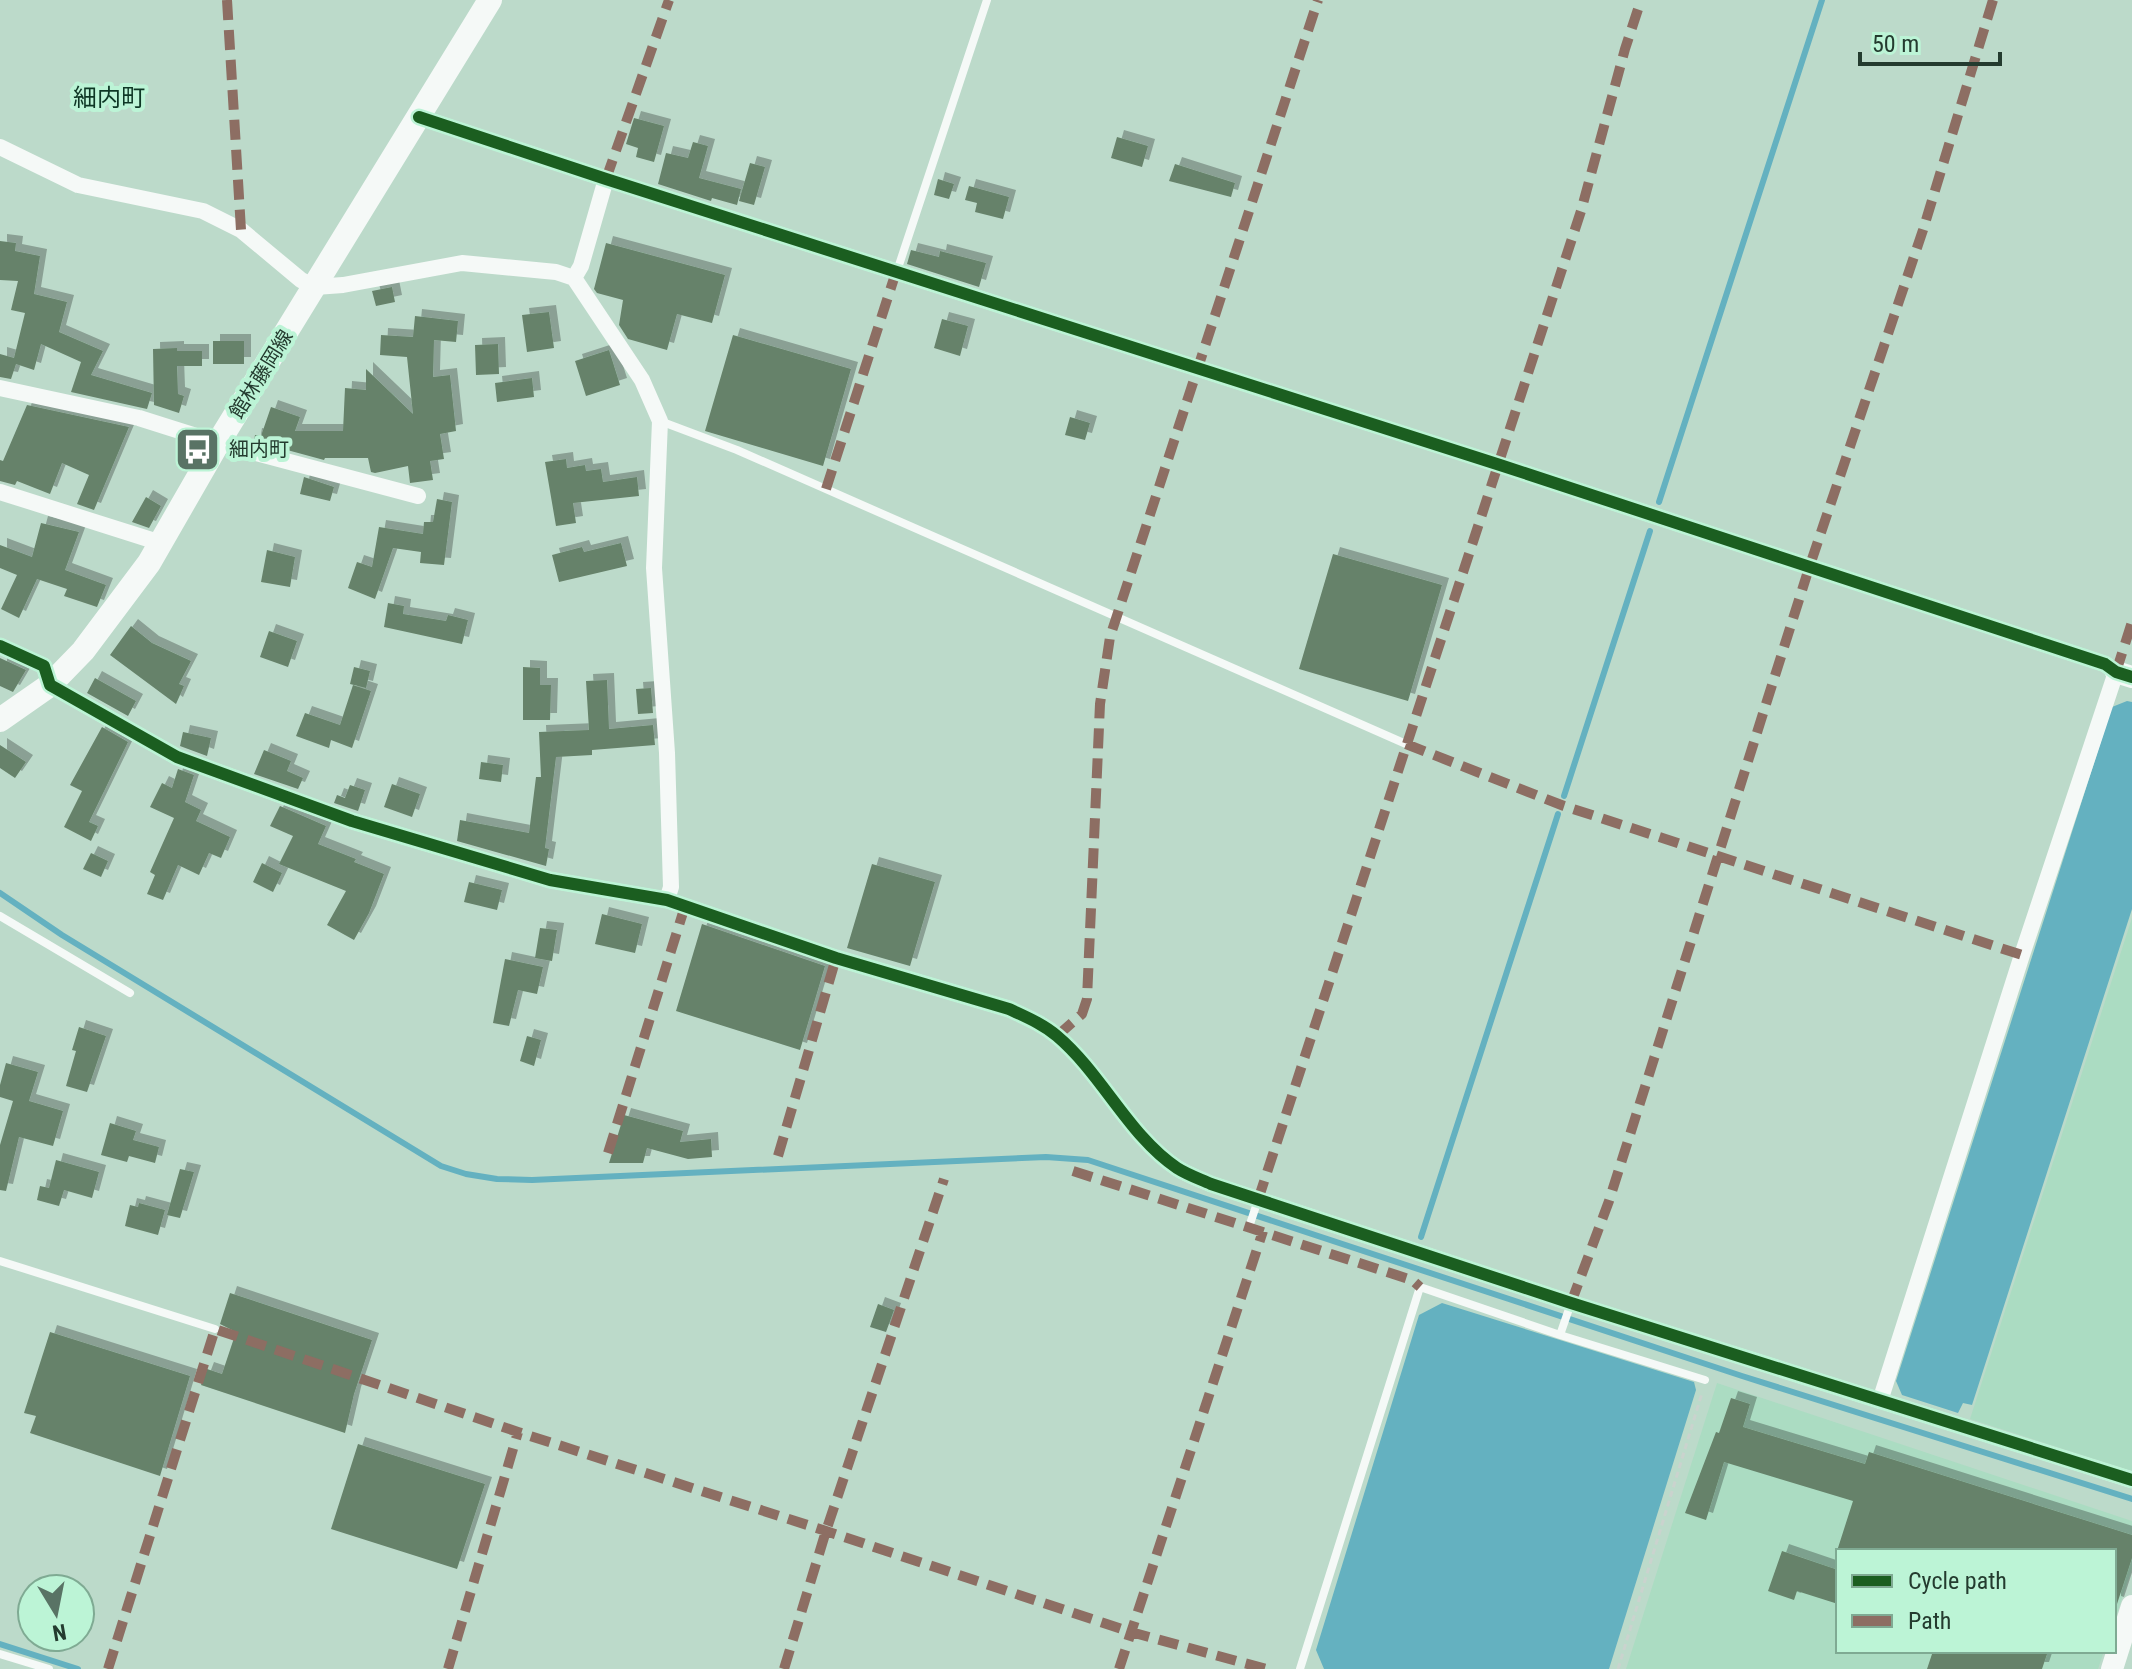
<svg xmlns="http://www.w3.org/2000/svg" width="2132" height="1669" viewBox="0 0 2132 1669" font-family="'Roboto Condensed','Noto Sans JP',sans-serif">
<defs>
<filter id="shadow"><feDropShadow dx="7" dy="-7" stdDeviation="0" flood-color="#0004"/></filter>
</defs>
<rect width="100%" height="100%" fill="#bcdaca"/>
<path fill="#abdcc2" d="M2132,918V1471L1970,1419Z
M1717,1383L2132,1521V1569L2114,1622V1551H1838V1651H2104L2098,1669H1626Z"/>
<path fill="#64b1c0" d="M2127,701L2132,702V909L1972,1405L1963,1403L1958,1413L1902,1395L1896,1381L2112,707Z
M1442,1303L1694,1382L1696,1390L1609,1669H1324L1316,1650L1419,1315Z"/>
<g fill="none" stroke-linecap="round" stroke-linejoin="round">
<path stroke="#64b1c0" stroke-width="6" d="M1659,502L1822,0
M1564,796L1650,531
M0,893L62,935L441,1166L466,1174L497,1179L532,1180L1046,1157L1088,1160L1742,1376L2132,1499
M1421,1237L1558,814
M0,1644L78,1669"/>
</g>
<path fill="#66826a" filter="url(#shadow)" d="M634,118L664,126L654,162L636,157L638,148L626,144Z
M1117,137L1148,146L1142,167L1111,158Z
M693,142L708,146L699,178L741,189L737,205L712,198L711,201L658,184L666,153L688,158Z
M750,163L765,167L754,205L739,201Z
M1175,164L1235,183L1231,197L1169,181Z
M938,179L954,184L949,199L934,195Z
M969,186L1009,197L1003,219L975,212L977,203L965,200Z
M0,241L16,243L15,251L40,256L34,294L67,302L59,332L103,351L91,375L152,393L147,409L71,392L81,362L41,344L34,370L16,364L11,379L0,377V354L14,358L25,313L11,310L18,281L0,280Z
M606,243L725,275L712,323L677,314L667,350L628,339L619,325L623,300L597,293L594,289Z
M911,250L939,257L940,251L986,263L979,287L907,264Z
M392,287L395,302L376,306L372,291Z
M549,312L554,348L527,352L522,315Z
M415,316L458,321L456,342L434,340L433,377L450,375L456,431L440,434L444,459L430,461L433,480L410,483L408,466L375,473L371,472L368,458H325L324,460L254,441L255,435L261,436L271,407L300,417L295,431H343L345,388L366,390V369L413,414L407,357L380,355L381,335L413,337Z
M942,319L968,326L960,356L934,348Z
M733,335L851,369L823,466L705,431Z
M213,341H244V364H213Z
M498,344L499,374L476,375L475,345Z
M177,348V351H202V366H177L178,394L184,396L179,413L154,405L153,349Z
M609,350L620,385L586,396L575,361Z
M532,378L534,397L497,402L495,383Z
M27,405L129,427L94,510L77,504L89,475L62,463L50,494L17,481L15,485L0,481V460L3,461Z
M1070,417L1090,423L1085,440L1065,435Z
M566,459L567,468L585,465L586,471L601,469L603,482L637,477L639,496L573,503L576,523L556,526L545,462Z
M304,477L334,487L330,501L300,494Z
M146,497L161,506L149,528L132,522Z
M437,499L452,502L444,565L420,563L421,552L393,548L375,599L348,588L357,562L372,567L379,527L423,534L424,522H433Z
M41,523L79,532L65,570L106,585L97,607L64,596L67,589L37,579L19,618L1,609L17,575L0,568V545L32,557Z
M621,543L627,566L559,582L552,555L582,547L584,552Z
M267,550L295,557L290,587L261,582Z
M1333,554L1442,585L1408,701L1299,669Z
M388,603L404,606L403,614L446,621L448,615L468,620L462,644L384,627Z
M131,626L152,643L191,661L179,684L184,686L176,704L110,655Z
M269,631L297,641L288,667L260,657Z
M0,658L26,670L13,692L0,686Z
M354,667L370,671L366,688L350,684Z
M523,667L540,668V685H551L550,720H523Z
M95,678L136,701L128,716L87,693Z
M607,680L609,729L653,725L655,745L592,750V755L556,757L545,848L549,849L546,866L457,841L460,820L529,833L536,777H541L539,732L589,730L586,681Z
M353,685L371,691L352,748L331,740L329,748L296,736L305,713L340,725Z
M651,688L653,713L638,714L636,689Z
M102,727L128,742L89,822L98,826L91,841L64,827L82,791L70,785Z
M183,732L211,738L207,756L180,746Z
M0,745L26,762L15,778L0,768Z
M264,750L291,761L287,771L303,778L298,789L254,774Z
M481,762L503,765L501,782L479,779Z
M178,769L194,775L185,802L201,810L196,821L230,837L221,858L209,853L199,875L178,865L163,900L147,894L155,875L150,872L174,818L150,807L162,783L172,788Z
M392,784L420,794L412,817L384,807Z
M350,785L365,790L358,811L334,803L337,795L345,798Z
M280,806L326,826L318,844L356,859L354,862L384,874L369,913L354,940L327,925L346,891L279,864L293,836L270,826Z
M91,853L108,861L101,877L83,869Z
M262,863L282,873L273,892L253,882Z
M872,864L935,882L910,966L847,948Z
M469,882L502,890L497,910L464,902Z
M602,914L642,924L635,953L595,944Z
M702,924L825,966L800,1050L676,1011Z
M540,928L557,930L552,961L535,958Z
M505,959L543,967L537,994L518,990L509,1026L493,1023Z
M79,1027L106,1036L87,1092L66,1086L76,1051L72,1050Z
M527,1036L541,1040L534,1066L520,1061Z
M6,1063L38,1072L29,1101L63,1111L53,1146L19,1137L6,1191L0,1190V1145L13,1101L0,1097V1085Z
M624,1115L683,1131L680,1142L711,1139L712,1157L688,1159L647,1148L643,1163H609Z
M110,1123L136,1131L133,1140L159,1147L155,1163L129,1156L127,1162L101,1155Z
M56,1160L99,1172L92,1198L64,1190L59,1206L37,1200L40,1186L49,1188Z
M180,1169L194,1172L180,1218L167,1215Z
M139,1203L165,1210L158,1235L125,1226L130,1205L138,1207Z
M230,1293L372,1340L354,1394L345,1433L201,1385L207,1369L222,1374L236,1332L220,1324Z
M878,1304L894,1310L886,1332L870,1327Z
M50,1332L190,1376L160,1476L30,1433L36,1416L24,1413Z
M1731,1398L1750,1404L1743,1427L1865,1464L1869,1452L2132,1535V1558L2117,1604L2114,1603V1551H1837L1853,1501L1724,1462L1706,1520L1685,1513L1716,1432L1719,1433Z
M358,1444L485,1484L457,1569L331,1529Z
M1782,1551L1838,1570V1604L1797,1591L1794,1600L1768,1591Z
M1933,1651H2048L2042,1669H1927Z"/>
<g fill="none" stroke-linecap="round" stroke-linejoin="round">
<path stroke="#cad3ce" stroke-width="3" stroke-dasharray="6 4" stroke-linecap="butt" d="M1618,1669L1702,1393"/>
<path stroke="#f5f9f7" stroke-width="8" d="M897,271L987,0
M660,421L737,450L1406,744
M0,916L130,993
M1249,1227L1258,1200
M0,1261L215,1329
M1560,1335L1571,1303
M0,1654L49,1669
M1300,1669L1420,1287L1560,1335L1705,1380"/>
<path stroke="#f5f9f7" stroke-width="16" d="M419,117L606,179L1500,465L2105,664L2116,672L2022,955L1880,1401
M0,147L78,185L203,211L241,230L301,280L315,287L343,285L462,263L556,272L574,278L642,380L660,421L654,568L667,753L671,887L667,900
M574,278L581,266L606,179
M0,388L139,418L218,443L418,496
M0,492L161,543
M0,646L44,666L50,685L177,757L352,821L550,880L667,900L836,958L1009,1009C1026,1017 1043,1024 1057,1036C1102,1074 1129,1136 1177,1168C1188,1175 1200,1179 1211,1184L1571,1303L2132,1480"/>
<path stroke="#f5f9f7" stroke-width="22" d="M2116,672L2132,677
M2112,1669L2132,1606"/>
<path stroke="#f5f9f7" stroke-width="24" d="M0,720L50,685L83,651L149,563L218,443L490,0"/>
<path stroke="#8d6e63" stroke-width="10" stroke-dasharray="20 10" stroke-linecap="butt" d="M227,0L241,230
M606,179L669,0
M826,489L896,272
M2116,672L2132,622
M1406,744L1564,806L2022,955
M1057,1036L1082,1014L1087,999L1100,704L1110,637L1318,0
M608,1153L685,906
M778,1156L836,958
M1073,1171L1412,1280L1420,1287
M1258,1200L1581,211L1625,49L1641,0
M1571,1303L1609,1201L1809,568L1923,230L1993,0
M108,1669L215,1329L518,1432L826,1531L1131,1632L1266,1669
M448,1669L518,1432
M784,1669L826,1531L944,1179
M1119,1669L1263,1231"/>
<defs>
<path id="cycleway" d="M419,117L606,179L1500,465L2105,664L2116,672L2132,677
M0,646L44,666L50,685L177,757L352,821L550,880L667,900L836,958L1009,1009C1026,1017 1043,1024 1057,1036C1102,1074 1129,1136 1177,1168C1188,1175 1200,1179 1211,1184L1571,1303L2132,1480"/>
</defs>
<use href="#cycleway" stroke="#bcf4d6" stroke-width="17"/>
<use href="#cycleway" stroke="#1b5e20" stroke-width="12"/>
</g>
<defs>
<symbol id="bus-square" viewBox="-11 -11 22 22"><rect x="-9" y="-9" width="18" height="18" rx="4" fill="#597365" stroke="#bcf4d6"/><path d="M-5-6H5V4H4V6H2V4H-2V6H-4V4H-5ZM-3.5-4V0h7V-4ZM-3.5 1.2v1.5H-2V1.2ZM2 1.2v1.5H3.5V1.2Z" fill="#fff"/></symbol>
</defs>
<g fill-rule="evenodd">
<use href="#bus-square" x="172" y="424" width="51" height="51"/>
</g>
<g text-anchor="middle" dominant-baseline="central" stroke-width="8" stroke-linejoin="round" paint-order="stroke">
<g font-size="20" fill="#243b2f" stroke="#bcf4d6">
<text transform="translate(261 374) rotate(-58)">館林藤岡線</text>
</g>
<g font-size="20" fill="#243b2f" stroke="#bcf4d6" text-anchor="start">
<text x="229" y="449">細内町</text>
</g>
<g font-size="24" fill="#0e3725" stroke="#bcf4d6">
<text x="109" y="98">細内町</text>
</g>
</g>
<rect x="1836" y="1549" width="280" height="104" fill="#bcf4d6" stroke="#7faa93" stroke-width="2"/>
<rect x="1852" y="1575" width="40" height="12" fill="#1b5e20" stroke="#7faa93" stroke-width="2"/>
<text x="1908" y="1589" font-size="24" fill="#243b2f">Cycle path</text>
<rect x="1852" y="1615" width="40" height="12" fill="#8d6e63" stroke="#7faa93" stroke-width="2"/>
<text x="1908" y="1629" font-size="24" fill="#243b2f">Path</text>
<g transform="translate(56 1613) rotate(170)"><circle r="38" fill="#bcf4d6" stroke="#7faa93" stroke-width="2"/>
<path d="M0-6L14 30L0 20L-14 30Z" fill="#597365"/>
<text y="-12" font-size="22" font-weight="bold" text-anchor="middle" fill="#243b2f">N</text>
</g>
<path d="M1860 52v12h140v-12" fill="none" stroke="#243b2f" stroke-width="4"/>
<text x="1872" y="52" font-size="24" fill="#243b2f" stroke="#bcf4d6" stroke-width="6" paint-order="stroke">50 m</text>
</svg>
